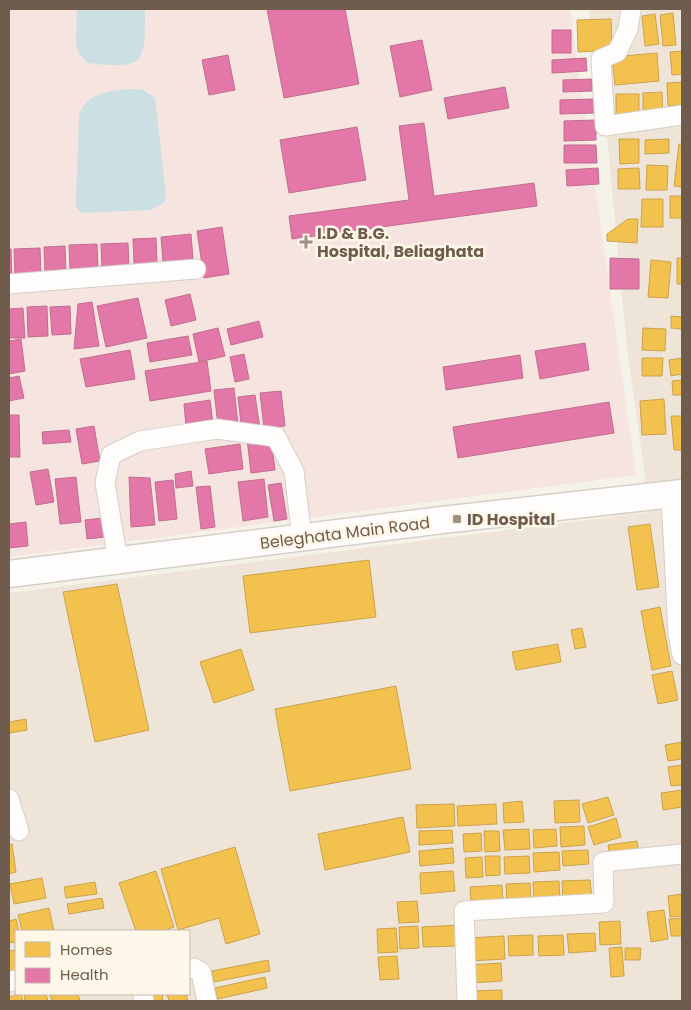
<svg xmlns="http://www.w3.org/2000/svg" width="691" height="1010" viewBox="0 0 691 1010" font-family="Poppins,sans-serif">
<rect width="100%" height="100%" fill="#f5f2ea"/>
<path fill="#eee5d8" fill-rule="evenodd" d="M589,9H682V1001H9V593L650,512L627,348L607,137ZM16,931H189V994H16Z"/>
<path fill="#f6e4e1" d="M9,9H570L636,475L9,557Z"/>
<path fill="#cce0e4" d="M77,9H145C145,63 146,70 88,63L79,54L76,44Z
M130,89L143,90L155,98L166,195L165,202L151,210L82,213L76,207V199L79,115C88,91 108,92 130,89Z"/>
<path fill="#f2c14e" stroke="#cba34e" d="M673,13L676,45L663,46L660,15Z
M655,14L659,44L645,46L642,16Z
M611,19L612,50L578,52L577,20Z
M682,51V74L672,75L670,52Z
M657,53L659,81L615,85L612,57Z
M682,82V105L668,106L667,83Z
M662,92L663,118H643V93Z
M616,94H639V116L616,117Z
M619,139H639V163L620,164Z
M669,139V153L645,154V140Z
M679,144H682V187L674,186Z
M647,165L668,166L667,190H646Z
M639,168L640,189H618V169Z
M670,196H682V218H670Z
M642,199H663V227H641Z
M628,219H638L637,243L607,241V234Z
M677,258H682V284H677Z
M651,260L671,262L668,298L648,297Z
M671,316L682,317V329L671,328Z
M643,328L666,329L665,351L642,350Z
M642,358H663L662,376H642Z
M682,358V374L671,376L669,360Z
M682,380V395H673L672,381Z
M664,399L666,434L642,435L640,401Z
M671,416H682V450H674Z
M650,524L659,587L637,590L628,527Z
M369,560L376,617L250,633L243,576Z
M117,584L149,730L95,742L63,592Z
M660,607L671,666L652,670L641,611Z
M582,628L586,647L575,649L571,630Z
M558,644L561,662L516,670L512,652Z
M241,649L254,690L214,703L200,662Z
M672,671L678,700L658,704L652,675Z
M396,686L411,769L290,791L275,709Z
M26,719L27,730L9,733V722Z
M682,742V759L668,761L665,745Z
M682,765V785L671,786L668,767Z
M682,790V807L663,810L661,793Z
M608,797L614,815L588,823L582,804Z
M579,800L580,822L555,823L554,801Z
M522,801L524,822L504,823L503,803Z
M454,804L455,826L417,828L416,805Z
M496,804L497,824L458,826L457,806Z
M403,817L410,852L325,870L318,834Z
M616,818L621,837L594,845L588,827Z
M584,826L585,845L561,847L560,827Z
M529,829L530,849L505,850L503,830Z
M556,829L557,846L534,848L533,830Z
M452,830L453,843L419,845V831Z
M484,831H499L500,851L485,852Z
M481,833L482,851L464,852L463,834Z
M637,841L639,854L610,858L608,845Z
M12,844L16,872L9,874V845Z
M235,847L260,934L226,944L219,918L178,930L161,869Z
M453,848L454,863L420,866L419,851Z
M588,850L589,864L563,866L562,851Z
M559,852L560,870L534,872L533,853Z
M485,856H500V875L486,876Z
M529,856L530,873L505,874L504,857Z
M482,857L483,877L466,878L465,858Z
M156,871L174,927L163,931H136L119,883Z
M453,871L455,891L421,894L420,873Z
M42,878L46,898L14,904L10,884Z
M590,880L592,899L563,900L562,881Z
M559,881L560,901L534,902L533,882Z
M95,882L97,894L66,898L64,887Z
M530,883L531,901L507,903L506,884Z
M502,885L503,902L471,904L470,887Z
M682,894V916L670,917L668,896Z
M102,898L104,908L69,914L67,904Z
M417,901L419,922L399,923L397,902Z
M49,908L54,931H22L18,915Z
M664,910L668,939L651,942L647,912Z
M682,918V936H671L669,919Z
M16,919L19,931H16V942L9,943V921Z
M620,921L621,944L600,945L599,922Z
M458,925L459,946L423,947L422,927Z
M418,926L419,948L400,949L399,927Z
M396,928L398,952L378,953L377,929Z
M595,933L596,951L569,953L567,934Z
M533,935V955L509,956L508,936Z
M563,935L564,955L539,956L538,936Z
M504,936L505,959L470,961L468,938Z
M622,947L624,976L611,977L609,948Z
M625,948H641L640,960H625Z
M16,950V977L9,978V951Z
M397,956L399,979L380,980L378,957Z
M268,960L270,971L214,982L212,971Z
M501,963L502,981L472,983L471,965Z
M265,977L267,988L218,999L215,988Z
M502,990V1001H469V991Z
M21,994L23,1001H9V997Z
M24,994H46L48,1001H25Z
M50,994H78L80,1001H52Z
M144,994H162L163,1001H146Z
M167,994H186L188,1001H169Z"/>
<path fill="#e377a8" stroke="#c06f8d" d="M267,9H345L359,84L284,98Z
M552,30H571V53H552Z
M422,40L432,90L400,97L390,46Z
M228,55L235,90L209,95L202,60Z
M586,58L587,71L552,73V60Z
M592,79V91L563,92V80Z
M505,87L509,108L448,119L444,98Z
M594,99L595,113L560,114V100Z
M596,120V140L564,141V121Z
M424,123L434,196L534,183L537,206L292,239L289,216L409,200L399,126Z
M357,127L366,180L289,193L280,140Z
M564,145H596L597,163H564Z
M598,168L599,184L567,186L566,170Z
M222,227L229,274L204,278L197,231Z
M191,234L193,259L163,262L161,237Z
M156,238L157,263L134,264L133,239Z
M128,243L129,267L102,268L101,244Z
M97,244L98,268L70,269L69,245Z
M65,246L66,273H45L44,247Z
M40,248L41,276L15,277L14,249Z
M9,249H11L12,279H9Z
M610,258L639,259V289H610Z
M190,294L196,320L171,326L165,300Z
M138,298L147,338L106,347L97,306Z
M92,302L99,346L74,349L78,304Z
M47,306L48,336L28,337L27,307Z
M70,306L71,334L52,335L50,307Z
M23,308L25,338H9V309Z
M259,321L263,337L231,345L227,329Z
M218,328L225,356L199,362L193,334Z
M188,336L192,355L150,362L147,343Z
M21,339L25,371L9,374V341Z
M585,343L589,370L540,379L535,351Z
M130,350L135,379L86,387L80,359Z
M244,354L249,379L235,382L230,357Z
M520,355L523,378L446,390L443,367Z
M207,361L211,391L150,401L145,371Z
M19,376L24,398L9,401V378Z
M234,388L238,424L218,426L214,390Z
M281,391L285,426L264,428L260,393Z
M255,395L260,429L242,432L238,397Z
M210,400L213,423L186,426L184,404Z
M609,402L614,433L458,458L453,427Z
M9,415H19L20,457H9Z
M94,426L100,461L82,464L76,429Z
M69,430L71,442L43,444L42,432Z
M271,437L275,470L251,473L247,439Z
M240,444L243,469L209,474L205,449Z
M48,469L54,502L36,505L30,472Z
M191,471L193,486L176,488L175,474Z
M76,477L81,522L60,524L55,479Z
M129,477L150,478L155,525L131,527Z
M264,479L268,517L243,521L238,482Z
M173,480L177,519L159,521L155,482Z
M281,483L287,519L274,521L268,485Z
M210,486L215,527L201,529L196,487Z
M103,518L105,537L87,539L85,520Z
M26,522L28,546L9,548V524Z"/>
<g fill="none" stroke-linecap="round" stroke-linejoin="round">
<defs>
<path id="minor" d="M631,9L628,29L617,52L601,59L605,126L682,115
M9,284L196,269
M671,494L678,634L682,655
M118,561L105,483L111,455L140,441L217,429L276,437L294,471L302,538
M9,799L19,831
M189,969L194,968L201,972L207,1001
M9,982L16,980
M143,994L144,1001
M467,1001L464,911L604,903L603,862L682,854"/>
<path id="secondary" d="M9,574L442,520L682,493"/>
</defs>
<use href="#minor" stroke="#d4cfc8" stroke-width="21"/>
<use href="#secondary" stroke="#d5cfc8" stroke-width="29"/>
<use href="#minor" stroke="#fefdfc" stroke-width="19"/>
<use href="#secondary" stroke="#fefdfc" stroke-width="26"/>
</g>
<g fill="#9f9084" stroke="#fdf7ea" stroke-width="2">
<path d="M303.5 234.5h5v5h5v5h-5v5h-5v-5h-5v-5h5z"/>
<rect x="452" y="514" width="10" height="10" rx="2.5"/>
</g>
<g text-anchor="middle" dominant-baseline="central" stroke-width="5" stroke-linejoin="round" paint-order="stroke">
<g font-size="16" font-weight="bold" fill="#705c4d" stroke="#fdf7ea" text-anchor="start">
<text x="317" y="233">I.D &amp; B.G.<tspan x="317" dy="18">Hospital, Beliaghata</tspan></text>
<text x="467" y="519">ID Hospital</text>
</g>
<g font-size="16" fill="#705c4d" stroke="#fdf7ea">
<text transform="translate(345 533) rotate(-7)">Beleghata Main Road</text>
</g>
</g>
<rect width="691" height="1010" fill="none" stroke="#705c4d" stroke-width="20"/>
<rect x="15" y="930" width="175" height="65" fill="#fdf7ea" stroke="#c5b9ab"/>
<rect x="25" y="942" width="25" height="15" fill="#f2c14e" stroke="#c5b9ab"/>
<text x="60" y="955" font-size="15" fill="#705c4d">Homes</text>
<rect x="25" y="968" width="25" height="15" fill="#e377a8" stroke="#c5b9ab"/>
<text x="60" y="980" font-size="15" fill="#705c4d">Health</text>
</svg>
